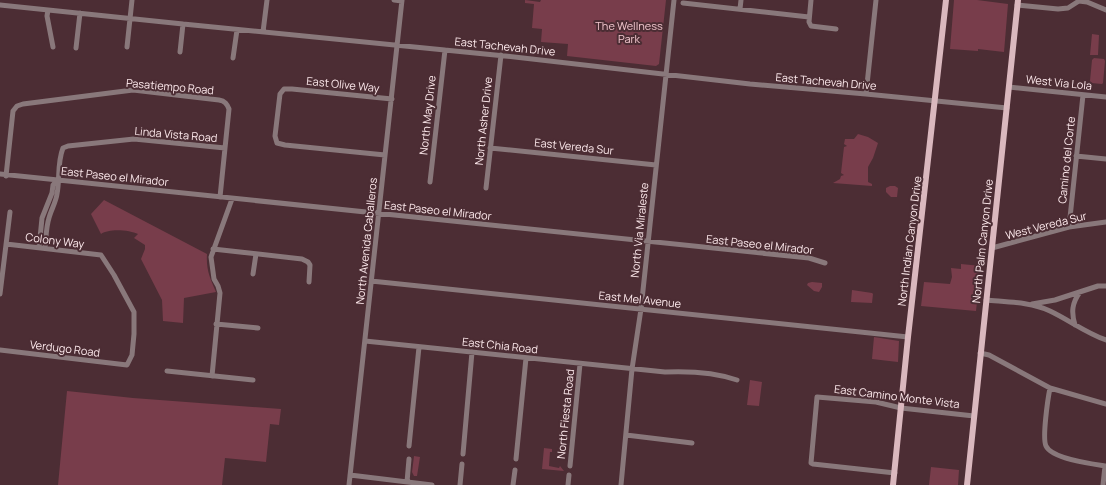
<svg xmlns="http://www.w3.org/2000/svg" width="1106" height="485" viewBox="0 0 1106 485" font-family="Manrope,sans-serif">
<rect width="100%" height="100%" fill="#4c2d34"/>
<path fill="#783d4b" d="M525,0L540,2L541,0H666L659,64L656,66L567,56L568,44L541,42L542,29L532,28L534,4L525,3Z
M954,0H977L1008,4L1004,52L978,49V51L950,49Z
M1092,34L1099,35L1098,55H1090Z
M1094,58L1104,59L1105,61L1103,83L1102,84L1091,83L1090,81L1092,60Z
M858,134L868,137L878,143L873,158L868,167V182L872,184V186L833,183L840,179L841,176L844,175L841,173L844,147L847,146L844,144L845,139H854Z
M890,186H895L898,188L897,197H891L886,192V188Z
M104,200L207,254C206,270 210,278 216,292L184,298L183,323L163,321L162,300L141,259L145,249V245L134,238L138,234C130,230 109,228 101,234L91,214Z
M961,264L981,266L976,311L921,306L924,282L950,284L952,277L951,268L961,269Z
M812,282L822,283V287L819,292L814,291L807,285L808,283Z
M852,290L872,293L873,294L872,303L851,302Z
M874,337L899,341L898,362L872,359Z
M750,380L762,382L759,406L747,405Z
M67,391L133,398L281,409L279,425L270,424L266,462L225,458L222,485H58Z
M544,448L552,449V452H550L549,466L559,468L560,466L564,471L542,469Z
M414,456L420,457L417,476H414L412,472Z
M931,467L959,470L958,485H929Z"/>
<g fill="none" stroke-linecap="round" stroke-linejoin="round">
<path stroke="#89787b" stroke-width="5" d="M394,0L402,1
M811,0L809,22L811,26L836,29
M683,3L809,17
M0,5L183,24L505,56L750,84L866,94L1007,108
M1017,5L1058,9L1068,8L1079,1L1087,2L1106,10
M740,9L741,0
M48,10L47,16L53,47
M263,32L267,0
M127,47L132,0
M76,48L80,13
M180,52L183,24
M233,58L237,30
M1009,87L1106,97
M866,94L876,0
M490,148L656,165
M385,155L285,145L277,143L275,136L280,94L284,89H292L392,99
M1076,156L1106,159
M0,174L809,258L825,263
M6,176L13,111L17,106L23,104L133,90L219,100C225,101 227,104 229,109L220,197
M430,182L445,50
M486,188L501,55
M1069,227L1083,95
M39,248L42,218L52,193L53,185L57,180
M45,248C46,239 46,227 49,218C51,210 56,202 57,194C60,179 57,163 63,148L68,146L134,139L225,148
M992,248L1069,227L1106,222
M213,249L302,259L308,262L310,265L309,282
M253,274L256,254
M371,281L908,337
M0,294L10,212
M986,300C1007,302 1031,302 1050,311C1069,320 1086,333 1106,340
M1032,304L1055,300L1098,286H1106
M216,324L258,328
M1075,325C1071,312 1072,303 1080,292
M365,341L665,372C689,371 714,372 737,380
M0,350L127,365L132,355L134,334V312L114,275L101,255L6,244
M980,353L989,355L1050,388L1106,404
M167,371L253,380
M212,376L220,293L218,286L214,279L211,257L232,199
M1050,388C1048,398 1042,438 1046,446C1052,459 1092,464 1106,466
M626,435L692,443
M409,446L419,347
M463,454L472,352
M516,459L526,358
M570,466L580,364
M895,473L813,464L811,463L817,397L876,402L901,408L974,416
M350,475L432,485
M407,482L409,459
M349,485L402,0
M460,485L462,464
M513,485L515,470
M568,485L569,475
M621,485L632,369L641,309L674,0
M1103,485L1105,466"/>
<path stroke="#dab8be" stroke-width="6" d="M893,485L908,337L946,0
M967,485L1018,0"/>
</g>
<g text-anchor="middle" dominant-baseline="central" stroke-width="4" stroke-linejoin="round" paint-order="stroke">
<g font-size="11" fill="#f2c7ce" stroke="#4c2d34">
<text x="629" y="25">The Wellness<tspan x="629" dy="13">Park</tspan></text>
</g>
<g font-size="11" fill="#feeaed" stroke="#4c2d34">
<text transform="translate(505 46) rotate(6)">East Tachevah Drive</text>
<text transform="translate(826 81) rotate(5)">East Tachevah Drive</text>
<text transform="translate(1059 82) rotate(6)">West Via Lola</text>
<text transform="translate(343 84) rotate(6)">East Olive Way</text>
<text transform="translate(170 86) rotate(5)">Pasatiempo Road</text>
<text transform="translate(427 115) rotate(-84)">North May Drive</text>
<text transform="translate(483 121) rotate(-84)">North Asher Drive</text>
<text transform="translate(176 134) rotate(5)">Linda Vista Road</text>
<text transform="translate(574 146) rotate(6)">East Vereda Sur</text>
<text transform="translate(1066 160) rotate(-84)">Camino del Corte</text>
<text transform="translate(115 176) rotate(6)">East Paseo el Mirador</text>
<text transform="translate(438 210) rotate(6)">East Paseo el Mirador</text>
<text transform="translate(1046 225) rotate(-14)">West Vereda Sur</text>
<text transform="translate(639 230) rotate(-84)">North Via Miraleste</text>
<text transform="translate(55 240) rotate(7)">Colony Way</text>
<text transform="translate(366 241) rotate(-84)">North Avenida Caballeros</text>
<text transform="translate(909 241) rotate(-83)">North Indian Canyon Drive</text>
<text transform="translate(982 241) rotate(-84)">North Palm Canyon Drive</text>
<text transform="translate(760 244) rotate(6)">East Paseo el Mirador</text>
<text transform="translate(640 299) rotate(6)">East Mel Avenue</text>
<text transform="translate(500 345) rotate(6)">East Chia Road</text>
<text transform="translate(65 348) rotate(7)">Verdugo Road</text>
<text transform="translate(897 396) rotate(7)">East Camino Monte Vista</text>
<text transform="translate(565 414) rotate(-84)">North Fiesta Road</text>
</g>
</g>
</svg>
